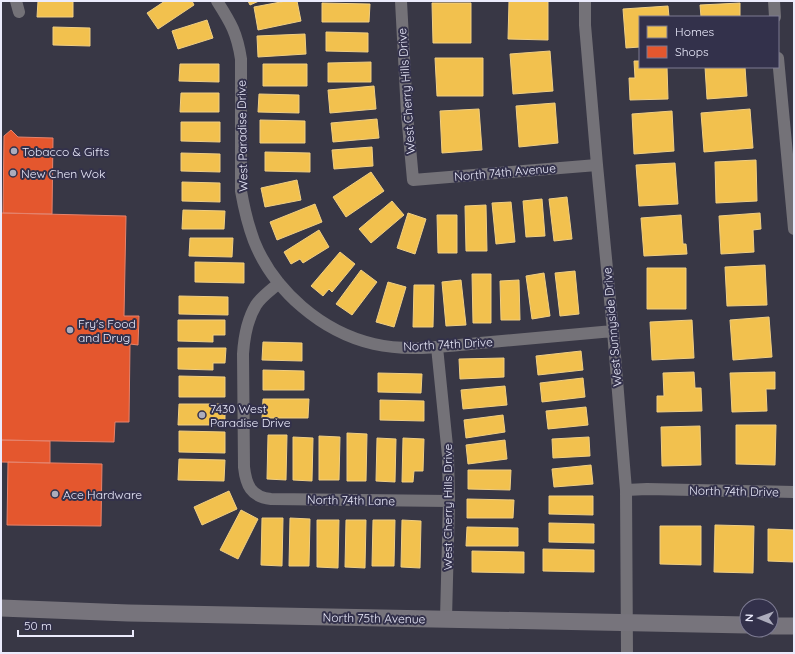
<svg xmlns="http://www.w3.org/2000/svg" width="795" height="654" viewBox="0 0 795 654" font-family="Quicksand,sans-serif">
<rect width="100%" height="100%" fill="#383745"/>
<path fill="#f2c14e" stroke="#f0ce82" d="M38,1H73V17H37Z
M165,1H192L194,5L158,29L147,13Z
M248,1H259L250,5Z
M286,1H297L301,21L258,30L254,7Z
M509,1H548V40L508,39Z
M322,3L370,4L369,22H322Z
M432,3H471V43H433Z
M740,3V17H701L700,5Z
M668,6L669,17H640V47L626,48L623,9Z
M207,20L213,38L178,49L172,31Z
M53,27L90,28V46L53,45Z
M326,32L368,33V52L326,51Z
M305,34L306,54L258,57L257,36Z
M550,51L553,91L513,94L510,54Z
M435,58H483V96H437Z
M634,61H640V67H667L668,99L630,100L629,78H635Z
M371,62V82H328V63Z
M180,64H219V82L179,81Z
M263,64H307V86H263Z
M705,67H745L747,96L707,99Z
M374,86L376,109L330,113L328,90Z
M181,93H219V112H180Z
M259,94L299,95V113L258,112Z
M555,103L558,143L519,147L516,106Z
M479,109L482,150L442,153L440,111Z
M750,109L753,148L704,152L701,113Z
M672,111L674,151L634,154L632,114Z
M377,119L379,138L333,142L331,123Z
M260,120L305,121V143H260Z
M181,122H220V142L181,141Z
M372,147L373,166L334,169L332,150Z
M265,152L310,153V172L265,171Z
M181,153L220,154V172L181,171Z
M756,160L757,201L716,203L715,162Z
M675,163L678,204L639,206L636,165Z
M371,172L384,191L346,217L333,197Z
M297,180L301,200L265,207L261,188Z
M182,182L220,183V202L182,201Z
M567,197L572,239L554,241L549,199Z
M542,199L545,236L526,237L523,201Z
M392,201L404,215L371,243L359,229Z
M511,202L515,242L496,244L492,203Z
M315,204L322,222L277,240L270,222Z
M486,205L487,251H466L465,206Z
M183,210L225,211L224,229H182Z
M408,213L426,219L415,254L397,248Z
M760,213L761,229L753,230L754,252L721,254L719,216Z
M437,215H457V253H438Z
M681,215L683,244H686L687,254L644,256L641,218Z
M319,230L329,247L303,263L300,259L291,264L284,252Z
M190,238H233L232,257L189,256Z
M340,252L355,264L332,292L329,289L323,296L311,286Z
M195,262L244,263V283L195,282Z
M765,265L767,305L727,306L725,267Z
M647,268H686V309H647Z
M361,270L377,282L352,315L336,304Z
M575,271L579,314L560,316L555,273Z
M544,273L550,316L532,319L526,276Z
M472,274H491V323H473Z
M461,280L466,325L446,326L442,282Z
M519,280L520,320H501L500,281Z
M388,282L406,287L394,327L376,322Z
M414,285H434L433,327H413Z
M179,296L228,297V315L179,314Z
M769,317L772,357L733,360L730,320Z
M178,320H225V335H213V342L178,341Z
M692,320L694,358L652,360L650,322Z
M263,342L302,343V361L262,360Z
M178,348H226L225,363H213V370L178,369Z
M581,351L583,370L538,375L536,356Z
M504,358V377L460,379L459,359Z
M263,370L304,371V390H263Z
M694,372L695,388H701L702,411L657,412V396H664L663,373Z
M775,372V389H766L767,411L732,412L730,373Z
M378,373L422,374L421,393L378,392Z
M179,376L225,377V397H179Z
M583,378L585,397L542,402L540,383Z
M505,386L507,405L463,409L461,390Z
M263,399H309L308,418H262Z
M380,400L424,401V421L380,420Z
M179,404H225V425H178Z
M586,407L588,425L548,429L546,411Z
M503,415L505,432L466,438L464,420Z
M736,425H776L775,465L736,464Z
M700,426L701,465L662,466L661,427Z
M179,431L225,432V453L179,452Z
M347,433L367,434L366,481H347Z
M268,435H287L286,480L267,479Z
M319,436L340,437L339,480H319Z
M293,437L313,438L312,481L293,480Z
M589,437L590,456L553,458L552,439Z
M377,438L396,439L395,482L376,481Z
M403,438L424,439L423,471H414L413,482H402Z
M505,440L507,459L468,464L466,445Z
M179,459L225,460L224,481L178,480Z
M591,465L593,484L554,487L552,469Z
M468,470H511L510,490L468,489Z
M229,491L237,509L202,525L194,507Z
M549,496H593V515L549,514Z
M467,499L514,500L513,518H467Z
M241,510L258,519L238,559L220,550Z
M262,518H283L282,566L261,565Z
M290,518L310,519L309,566H289Z
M317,520H339L338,568L317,567Z
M346,520H366L365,568L345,567Z
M373,520H395L394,566H372Z
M402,520L421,521L420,568L401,567Z
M549,523L594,524V543L549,542Z
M715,525L754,526L753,573L714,572Z
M660,526H701V565L660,564Z
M467,527L518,528V546H466Z
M768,529L794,530V562L768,561Z
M543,549L594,550V572L543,571Z
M472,551L524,552V573L472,572Z"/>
<path fill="#e4572e" stroke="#e6836c" d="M11,130L18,137L53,138L52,214L3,213L4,136Z
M1,213L126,216L124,316H139L138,345L130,344L129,422H115L114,442L1,440Z
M1,440L50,441V463L1,462Z
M8,462L102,464L101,526L7,525Z"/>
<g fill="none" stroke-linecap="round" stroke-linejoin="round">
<path stroke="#747278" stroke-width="12" d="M16,1L19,12
M217,1C231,23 237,33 241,59V191C244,208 248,225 254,241C274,291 322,332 374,344C409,352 445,346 480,343C525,339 569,335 613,331
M401,1L407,114L413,180L597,165
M585,1V25L597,165L613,331L626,490L627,653
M774,1L775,17
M778,58L794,229
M279,283C271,290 261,297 256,305C247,320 244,338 243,354L244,467C246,485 251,497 271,499L449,501
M437,347L448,456L449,501L446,619
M626,490L647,489L794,492"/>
<path stroke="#77747c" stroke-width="17" d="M1,608L128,613L747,625
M771,626H794"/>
</g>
<g fill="#acacbc" stroke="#33314b" stroke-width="1.5">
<circle cx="14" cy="151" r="4"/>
<circle cx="13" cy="173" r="4"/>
<circle cx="70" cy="330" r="4"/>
<circle cx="202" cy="415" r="4"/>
<circle cx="55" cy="494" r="4"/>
</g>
<g text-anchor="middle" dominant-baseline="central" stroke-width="4" stroke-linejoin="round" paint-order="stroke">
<g font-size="12" fill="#ebebfc" stroke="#33314b">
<text transform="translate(406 91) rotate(-94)">West Cherry Hills Drive</text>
<text transform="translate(242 136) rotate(-91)">West Paradise Drive</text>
<text transform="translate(505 172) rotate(-5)">North 74th Avenue</text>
<text transform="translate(612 327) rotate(-95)">West Sunnyside Drive</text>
<text transform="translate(448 344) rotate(-3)">North 74th Drive</text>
<text transform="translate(734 491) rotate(1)">North 74th Drive</text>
<text transform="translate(351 500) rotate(1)">North 74th Lane</text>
<text transform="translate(447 507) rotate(-90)">West Cherry Hills Drive</text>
<text transform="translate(374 618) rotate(1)">North 75th Avenue</text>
</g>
<g font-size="12" fill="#ebebfc" stroke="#33314b" text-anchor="start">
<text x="22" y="151">Tobacco &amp; Gifts</text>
<text x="21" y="173">New Chen Wok</text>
<text x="78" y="323">Fry's Food<tspan x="78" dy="14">and Drug</tspan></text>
<text x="210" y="408">7430 West<tspan x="210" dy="14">Paradise Drive</tspan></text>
<text x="63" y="494">Ace Hardware</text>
</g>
</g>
<rect width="795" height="654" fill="none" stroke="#ebebfc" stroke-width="4"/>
<rect x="639" y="16" width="140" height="52" fill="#33314b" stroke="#7d7b92"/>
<rect x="647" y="26" width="20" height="12" fill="#f2c14e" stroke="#7d7b92"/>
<text x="675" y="36" font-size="12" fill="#ebebfc">Homes</text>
<rect x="647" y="46" width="20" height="12" fill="#e4572e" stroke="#7d7b92"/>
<text x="675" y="56" font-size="12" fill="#ebebfc">Shops</text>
<g transform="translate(759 618) rotate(271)"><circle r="19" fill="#33314b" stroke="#7d7b92"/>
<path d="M0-3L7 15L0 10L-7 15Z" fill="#acacbc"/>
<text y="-6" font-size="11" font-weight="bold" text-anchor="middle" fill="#ebebfc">N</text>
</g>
<path d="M18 630v6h115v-6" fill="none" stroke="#ebebfc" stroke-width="2"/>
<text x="24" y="630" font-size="12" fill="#ebebfc" stroke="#33314b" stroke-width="3" paint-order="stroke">50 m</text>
</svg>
